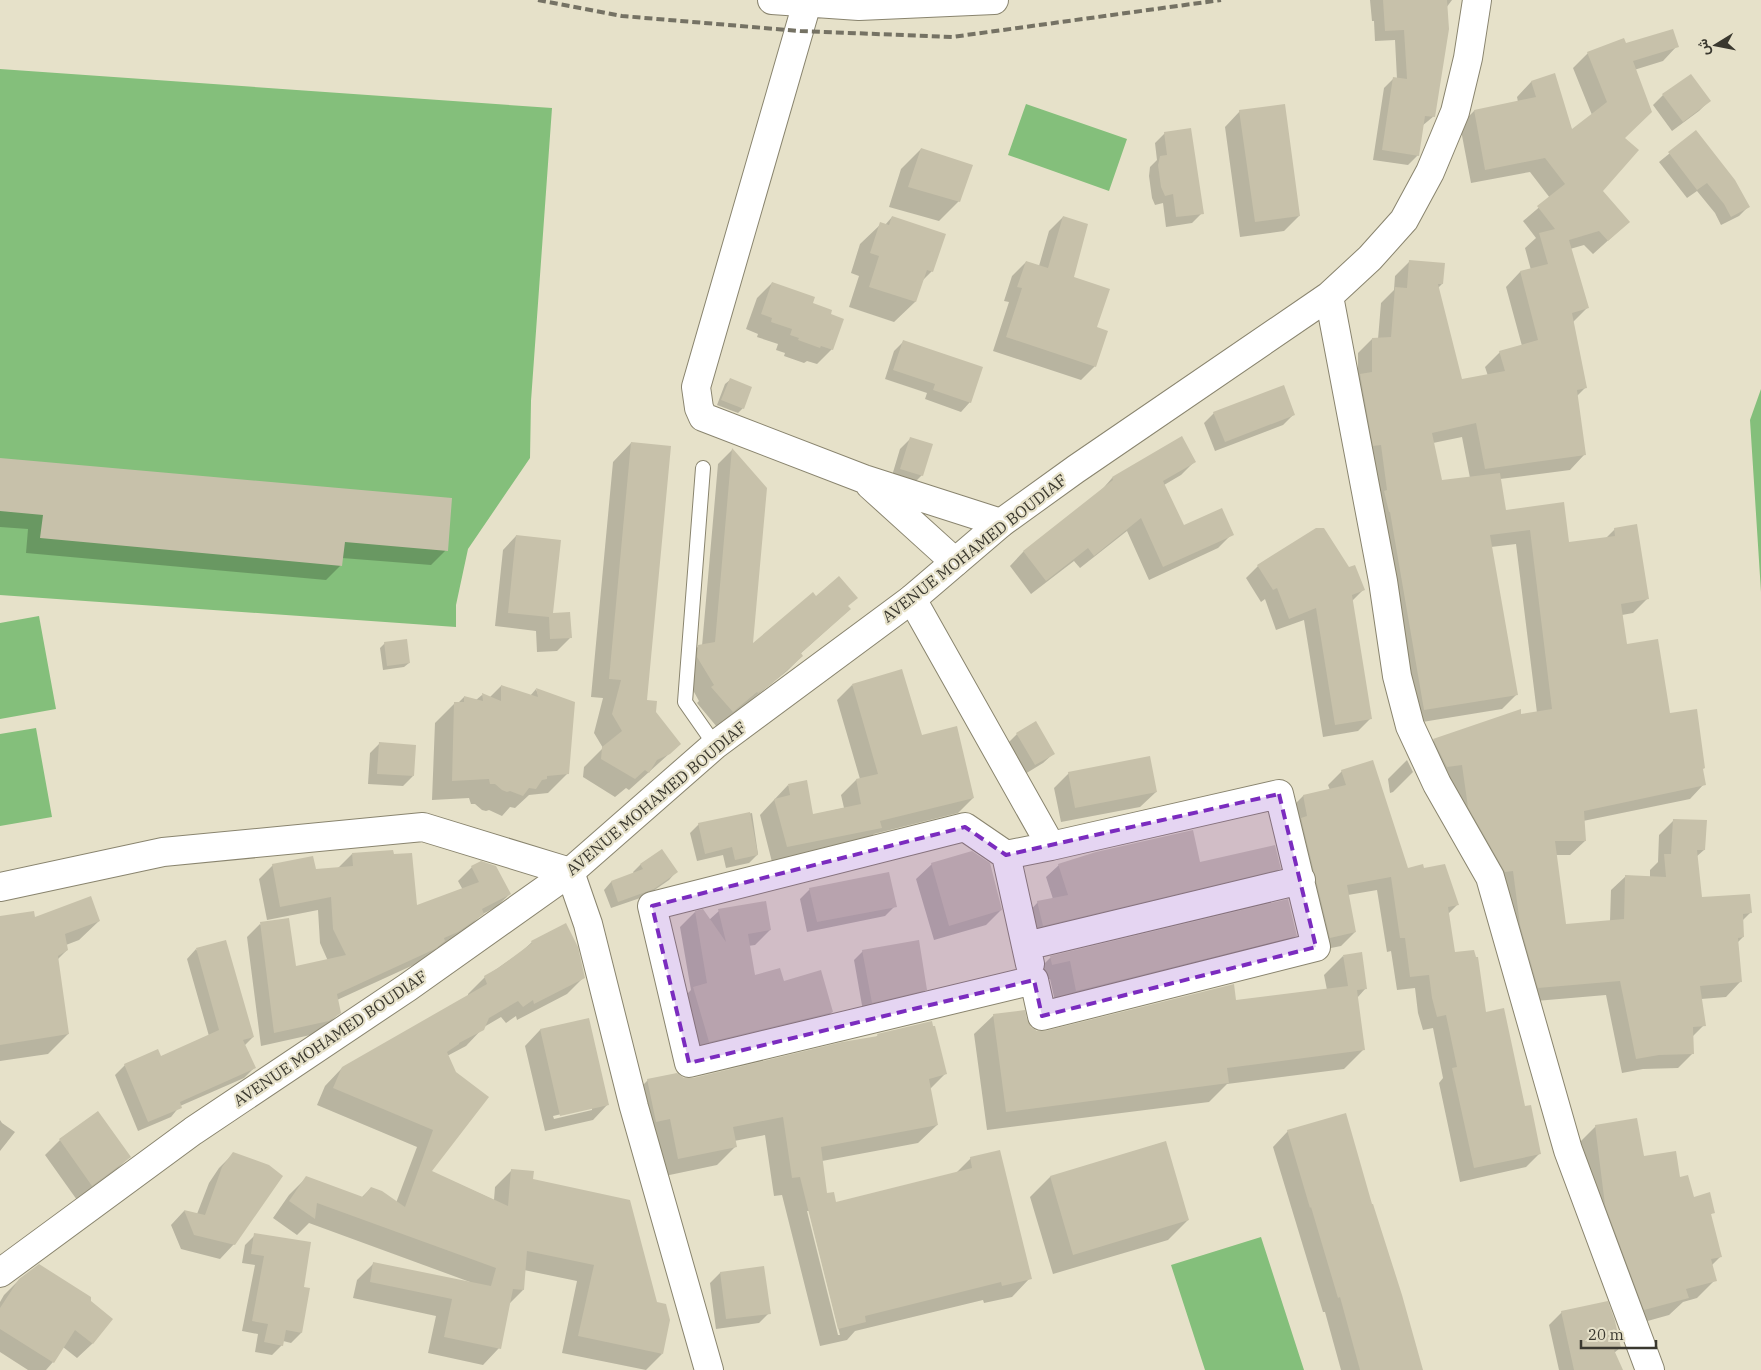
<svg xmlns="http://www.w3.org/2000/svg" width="1761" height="1370" viewBox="0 0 1761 1370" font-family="'IBM Plex Serif',Vazirmatn,serif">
<rect width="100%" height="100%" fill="#e6e1c9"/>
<path fill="#84bf7b" d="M0,69L552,108L531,401L530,458L468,549L456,605V627L0,595Z
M1026,104L1127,139L1109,191L1008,155Z
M1761,389V592L1750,420Z
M39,616L56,709L0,719V623Z
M36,728L52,817L0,826V734Z
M1261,1237L1304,1370H1205L1171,1265Z"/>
<path fill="#0003" fill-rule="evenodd" d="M1370,0H1452L1446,8L1434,116L1422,126L1418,155L1408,165L1373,160L1384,88L1394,78L1397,79L1395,40L1375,41L1374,21H1372Z
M1625,45L1677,46L1663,61L1634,70L1623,138L1602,191L1613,236L1593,254L1584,245L1570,249L1587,308L1572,323L1585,388L1577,396L1584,455L1570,470L1500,479L1504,511L1568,543L1606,538L1615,529L1647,599L1633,613L1622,615L1626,645L1669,714L1702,770L1704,784L1690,799L1583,821L1585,841L1570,855H1555L1564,925L1610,921L1611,890L1626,876L1650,877V870L1658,862L1659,835L1674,820L1704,850L1696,857L1701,898L1750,913L1742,921L1743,937L1737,943L1740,982L1726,997L1701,999L1704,1025L1692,1037L1693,1053L1678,1068L1643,1069L1622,1073L1606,995L1524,1002L1506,940L1419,754L1434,740L1520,715L1537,713L1516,544L1491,547L1517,694L1502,709L1410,724L1358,377V353L1372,339H1378L1381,303L1394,290L1395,276L1409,262L1442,284L1438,288L1461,380L1488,376L1485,367L1500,352L1522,346L1506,287L1520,272L1531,270L1525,248L1536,238L1523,221L1550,198L1530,172L1471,183L1460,125L1474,111L1518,102L1517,97L1531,82L1554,75L1572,131L1592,115L1573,68L1588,53ZM1462,437L1470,478L1441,481L1433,443Z
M1663,95L1709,101L1699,111L1672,131L1653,105Z
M1240,111L1299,216L1284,231L1240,237L1225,127Z
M1696,132L1748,207L1739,216L1721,225L1715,213L1697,191L1687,198L1659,162Z
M1165,133L1202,213L1192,223L1166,227L1163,203L1155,205L1152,198L1149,176L1150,167L1157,160L1155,143Z
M921,149L959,201L939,221L889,207L901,169Z
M892,217L932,271L921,282L915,302L894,322L849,307L859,276L851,273L860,244L881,224L885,225Z
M1063,217L1072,278L1095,327V366L1081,380L993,351L1009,302L1004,301L1012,276L1026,262L1039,266L1049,231Z
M772,283L811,304L832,349L817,364L807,361L804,363L784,356L785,353L776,350L778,344L757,337L758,334L746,329L757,298Z
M903,342L970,402L961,412L925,399L927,393L885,379L894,351Z
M730,380L743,408L738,413L717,405L725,384Z
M1214,413L1293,415L1283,425L1215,451L1204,423Z
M910,439L922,475L912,485L891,479L900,449Z
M631,443L646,701L680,744L629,790L626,788L615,797L583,777L584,767L603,748L594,733L603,698L591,697L613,462Z
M732,450L752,646L816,598L847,607L850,609L800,654L802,656L787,671L717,727L697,703L699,701L683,672V661L699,646H702L718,464Z
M0,459L446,550L431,565L342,558L341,565L326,580L26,553L28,529L0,527Z
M1195,461L1181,475L1164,485L1184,527L1232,534L1218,548L1149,580L1127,531L1080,568L1074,561L1031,594L1010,566L1023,552L1099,493L1112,478Z
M516,536L552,614L570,638L557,651L537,652L536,631L495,626L503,550Z
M1258,566L1363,590L1351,602L1370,719L1358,731L1323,737L1304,620L1276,630L1265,599L1261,602L1246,578Z
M385,643L409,663L404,667L383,670L380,648Z
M852,685L921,736L973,798L958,813L874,834L865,842L772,862L760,815L788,785L812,815L844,808L841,795L856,780L860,779L837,700Z
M501,686L530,696L536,689L568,773L548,793L529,795L515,808L510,807L502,816L489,810L486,811L482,810L475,804H471L469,798L432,800L435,723L455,703H458L464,697L476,700L482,695L489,698Z
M1017,734L1053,754L1043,763L1025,774L1007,744Z
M380,743L413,776L403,786L368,784L370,753Z
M1407,760L1413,772L1393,792L1390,793L1388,779Z
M1342,771L1407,869L1457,905L1448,914L1454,954L1485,1014L1524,1108L1540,1153L1526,1167L1460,1182L1439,1083L1443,1078L1433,1028L1423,1030L1418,1013L1415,988L1397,990L1391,951L1387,952L1377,890L1348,895L1355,932L1341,946L1316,951L1289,810L1303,796L1330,790L1328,785Z
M1069,773L1156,792L1140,807L1061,822L1054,788Z
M752,813L758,854L749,863L726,868L723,855L697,861L690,833L699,824Z
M662,851L676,872L669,880L646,896L611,908L604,890L611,882L634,874L633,872L640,865Z
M352,854L416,907L463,890L458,881L472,867L481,862L510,894L496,907L481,915L469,927L444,945L437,948L420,962L337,1000L340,1012L326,1026L315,1034L261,1046L247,937L260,924L295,968L328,961L320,943L318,910L267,920L259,879L273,865L315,870L338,868Z
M932,864L1001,910L986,925L934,940L916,879Z
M1200,864L1280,868L1267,881L1031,938L1026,915L1038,902L1053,899L1046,877L1059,865Z
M810,889L895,906L885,916L807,932L800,899Z
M1287,901L1296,935L1276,955L1057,1010L1050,979L1032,983L1031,977L1050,958Z
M719,911L770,930L755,945L748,946L754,977L783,983L832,1012L817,1027L694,1056L678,1003L691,990L680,927L695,912L709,920Z
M0,917L99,921L79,940L66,945L67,950L57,960L68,1034L48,1054L0,1061Z
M532,942L584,977L567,994L517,1020L516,1016L506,1023L501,1017L484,1027L466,1046L447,1056L430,1171L494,1200L495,1187L512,1170L532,1180L662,1354L646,1370L562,1353L577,1281L524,1270L523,1290L509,1304L499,1348L483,1365L428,1353L436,1316L353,1298L357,1280L374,1263L470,1283V1282L309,1223L297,1235L273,1218L289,1195L306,1178L361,1198L371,1188L396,1203L417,1147L317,1105L325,1086L342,1068L468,996V994L485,977L520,953Z
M196,949L253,1037L244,1046L254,1068L244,1078L180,1106L171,1117L138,1131L115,1075L125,1065L160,1057L209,1036L187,959Z
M863,951L926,989L916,999L863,1011L854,960Z
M1343,956L1366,988L1357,998L1363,1050L1344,1069L1227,1084L1209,1102L987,1130L974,1034L994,1015L1030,1028L1037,1032H1045L1235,1001L1327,990L1324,975Z
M588,1019L608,1104L593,1120L545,1131L525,1046L540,1030ZM592,1107V1110L554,1119L553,1116Z
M878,1035L945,1074L930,1089L937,1125L918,1143L822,1161L826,1195L835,1203L956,1173L971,1158L1030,1278L1012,1297L984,1303L983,1300L855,1331L847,1340L820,1346L782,1195L774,1196L765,1135L734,1141L735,1147L717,1165L660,1177L630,1098L648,1080L693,1079L875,1038ZM807,1211H809L840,1335H838Z
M0,1120L2,1123L15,1132L0,1151Z
M1596,1126L1679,1178L1693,1198L1713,1212L1710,1215L1721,1256L1711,1266L1715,1280L1697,1298L1683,1302L1669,1315L1626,1327L1578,1144Z
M1288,1131L1422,1370H1341L1325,1312H1323L1273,1147Z
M60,1140L129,1157L114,1172L77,1200L45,1155Z
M1165,1142L1188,1220L1168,1240L1053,1274L1030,1197L1050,1177Z
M233,1154L234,1244L220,1259L181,1249L171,1225L184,1211L197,1214L209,1183L219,1168Z
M255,1235L303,1288L301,1333L291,1343L283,1341L282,1345L272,1355L255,1352L258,1334L242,1331L255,1265L242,1263L245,1245Z
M763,1267L769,1313L759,1323L716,1329L710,1283L720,1273Z
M19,1280L90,1302L112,1319L92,1344L77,1358L63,1347L53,1362L46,1370H28L0,1352V1302L4,1295Z
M1562,1312L1620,1348L1614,1353L1621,1370H1559L1549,1325Z"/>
<path fill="#c7c1aa" d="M1383,0H1447L1449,29L1435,117L1425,116L1419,156L1382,150L1393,77L1407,79L1404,30L1385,31Z
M1673,29L1679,47L1633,61L1652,112L1625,138L1639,150L1603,191L1630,222L1608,241L1599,231L1569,240L1589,308L1572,313L1587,388L1577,390L1586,455L1485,469L1476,423L1432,433L1442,480L1500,473L1506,510L1564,502L1569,542L1615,536L1614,528L1637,524L1649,599L1621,604L1627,644L1658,639L1670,713L1697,709L1705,768L1703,769L1706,785L1584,811L1586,841H1555L1566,924L1624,919L1625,875L1666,877L1664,854H1671L1673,819L1707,820L1705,850H1697L1702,897L1750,894L1752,913L1743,914L1744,937L1738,938L1742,982L1700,986L1706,1026L1693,1027L1694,1054L1659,1055L1636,1059L1620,981L1538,988L1520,925L1513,871L1505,872L1468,807L1462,765L1447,767L1433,739L1521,709V714L1552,709L1530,530L1490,535L1518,695L1424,710L1390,512H1389L1384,491L1387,490L1381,445L1373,446L1360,374L1372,372V338L1391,337L1395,287L1407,288L1409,260L1445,263L1443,284H1438L1462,379L1505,371L1499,351L1538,340L1520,271L1548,264L1539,233L1555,229L1537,206L1565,184L1545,158L1485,170L1474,110L1536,97L1531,81L1555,73L1572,129L1607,102L1587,52L1624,38L1626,43Z
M1691,74L1711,101L1683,122L1662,94Z
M1285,104L1300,216L1255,222L1239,110Z
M1191,128L1204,214L1176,217L1173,194L1165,196L1161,187L1158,165L1160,156L1167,155L1164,132Z
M1696,130L1735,180L1750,207L1731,217L1724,204L1707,183L1697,190L1668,152Z
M921,148L973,165L960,202L908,187Z
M892,216L946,234L933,272L927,270L916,302L869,287L879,256L870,253L880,222L889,225Z
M1063,216L1088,224L1074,277L1110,289L1097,327L1108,331L1096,367L1006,337L1022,288L1017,287L1026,261L1048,268Z
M772,282L815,297L813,303L832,310L831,314L844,319L833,350L821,346L820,348L798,340L799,338L790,335L792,329L771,322L772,318L761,314Z
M903,340L983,367L971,403L933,390L935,384L893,370Z
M730,378L752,387L744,409L721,400Z
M1284,385L1295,415L1225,442L1213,412Z
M1182,436L1196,462L1163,481L1184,525L1222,508L1234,535L1163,567L1141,518L1094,556L1088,548L1046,581L1023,551L1113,480L1112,477Z
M910,437L933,444L923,476L900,469Z
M631,442L671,446L647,700L657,701L656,712L681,744L670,754L657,760L649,773L645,770L635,779L601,759L602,747L622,731L612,714L621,680L609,679Z
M732,448L767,488L753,643L813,592L816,596L839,576L858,598L848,606L851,609L801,653L803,656L770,685L758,693L757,692L733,712L711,687L714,685L697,657L698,645L715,642Z
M0,458L452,498L448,551L345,542L342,566L40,538L43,515L0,511Z
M1316,528H1324L1349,567L1355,565L1365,590L1352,595L1372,719L1335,725L1316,608L1289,619L1277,588L1273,590L1257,565Z
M516,535L561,540L553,613L570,612L572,638L550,639L549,617L508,613Z
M407,639L410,663L387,666L384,642Z
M902,669L922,735L957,726L974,798L880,821L882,828L787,847L774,799L790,795L788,784L807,780L813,814L861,804L856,779L878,774L852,684Z
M501,685L538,697L536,688L575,702L569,774L547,776V779L542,780L536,789L529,788L523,796L510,791L507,792L502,790L495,784H490L489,779L452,781L454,702H464V696L483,701L482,693L501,701Z
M1036,721L1055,754L1035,765L1016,733Z
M379,742L416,745L414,776L377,774Z
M1150,756L1157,792L1075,808L1068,772Z
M1373,760L1408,868L1423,864L1424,868L1445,864L1459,905L1448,907L1455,952L1474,950L1476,957H1478L1486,1012L1504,1008L1525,1106L1531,1105L1541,1154L1474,1168L1452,1068L1457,1067L1446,1015L1437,1017L1432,998L1429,975L1410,977L1405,938H1400L1391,877L1347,885L1356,932L1330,938L1301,818L1307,816L1303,795L1346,785L1341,770Z
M750,812L758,855L735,860L732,847L705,854L698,823Z
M1193,830L1200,862L1275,845L1281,869L1043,926L1037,901L1068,895L1058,864L1096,852Z
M662,849L678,872L654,889L618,902L611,881L643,869L640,864Z
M393,850L394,854L412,853L417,905L479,882L471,866L481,861L496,866L511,894L482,909L484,914L458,932L444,938L445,941L435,949L337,994L341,1013L329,1021L274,1033L260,922L289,918L296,966L346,955L333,929L331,897L280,907L272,864L313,856L316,869L353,866L352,853Z
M972,851L990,863L1002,910L949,926L931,863Z
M889,872L897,907L817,922L809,888Z
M91,896L100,921L65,934L68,950L58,956L69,1034L0,1045V916L34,911L35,917Z
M1288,899L1297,936L1076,991L1070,961L1052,965L1050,956Z
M766,901L771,930L748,934L755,975L780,968L784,981L821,970L833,1012L709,1042L693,987L707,983L695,911L703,909L726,942L718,909Z
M566,923L578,947L585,978L534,1004L533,1000L523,1007L518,1001L489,1018L484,1030L459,1043V1044L447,1052L456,1072L489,1097L432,1171L508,1206L511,1169L534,1171L533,1179L630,1200L657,1302L666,1304L670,1320L663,1354L578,1336L594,1265L527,1251L524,1290L513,1289L501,1349L444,1337L452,1299L370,1282L373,1262L491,1286L496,1268L317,1203L315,1219L289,1201L306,1176L363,1197L371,1187L382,1191L405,1207L433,1130L333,1088L342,1067L487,984L484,976L498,968L532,943L531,941Z
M226,940L254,1037L243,1040L256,1068L180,1102L182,1108L148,1122L124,1064L158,1049L161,1056L219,1030L196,948Z
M919,940L927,990L872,1003L862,950Z
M1362,952L1367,989L1357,990L1365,1050L1227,1068L1229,1083L1006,1112L993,1014L1025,1010L1027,1019L1031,1027L1037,1031H1045L1234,984L1236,1000L1348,986L1343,955Z
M589,1018L609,1105L560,1116L540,1029Z
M932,1021L933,1026H935L947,1074L929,1079L938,1125L821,1147L827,1193L834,1192L836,1202L972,1168L970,1157L1000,1150L1032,1279L1002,1286L1001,1282L865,1316L866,1322L838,1329L800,1177L792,1178L783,1117L733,1127L737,1147L678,1159L670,1119L656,1122L647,1079L677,1073L684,1078H693L842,1042L878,1036L877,1034Z
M98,1111L131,1157L92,1186L59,1139Z
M1346,1113L1372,1204H1373L1402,1295L1423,1370H1360L1340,1297L1338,1298L1311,1207L1310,1208L1287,1130Z
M1637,1118L1644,1156L1676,1151L1680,1177L1688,1175L1694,1197L1710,1192L1715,1213L1711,1214L1722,1257L1711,1259L1717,1281L1686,1289L1689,1298L1644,1310L1605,1205L1595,1125Z
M1166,1141L1189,1220L1073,1255L1050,1176Z
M233,1152L269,1165L283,1176L235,1245L194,1235L184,1210L205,1215L222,1167Z
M254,1233L311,1242L304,1287L310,1288L302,1333L286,1330L283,1346L264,1342L268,1324L252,1321L264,1256L251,1254Z
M39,1264L91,1297V1301L113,1319L93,1344L75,1330L54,1363L0,1329V1308L19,1279Z
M764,1266L771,1314L726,1319L720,1272Z
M1608,1301L1615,1321L1621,1348L1614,1350L1623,1370H1574L1561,1311Z"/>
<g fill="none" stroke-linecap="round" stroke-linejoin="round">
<defs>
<path id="lane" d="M703,468L685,702L715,745"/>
<path id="street" d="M772,0L859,6L994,0
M807,3L696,387L699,408L703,417L864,479L1001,523
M870,485L955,562
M912,599L1051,846L1279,794L1316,947L1042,1016L1034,980L689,1063L652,906L965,827L1006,855L1051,846
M1006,855L1030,964
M0,887L163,852L423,827L570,872L588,924L634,1107L709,1370
M1026,946L1301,880"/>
<path id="secondary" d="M1329,296L1383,581L1397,676L1410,726L1437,784L1490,877L1568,1150L1650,1370
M0,1273L193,1131L408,987L570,872L715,745L912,599L1001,523L1076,469L1329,296L1370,258L1404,220L1430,172L1455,112L1468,58L1477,0"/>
</defs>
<use href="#lane" stroke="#89846e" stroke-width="16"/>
<use href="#street" stroke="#89846e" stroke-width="30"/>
<use href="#secondary" stroke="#89846e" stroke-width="30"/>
<use href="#lane" stroke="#fff" stroke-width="14"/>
<use href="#street" stroke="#fff" stroke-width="28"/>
<use href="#secondary" stroke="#fff" stroke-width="28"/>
<path stroke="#757264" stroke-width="4" stroke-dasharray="8 4" stroke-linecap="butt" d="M538,0L622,16L800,31L952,37L1221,0"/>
</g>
<path fill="#7b2cbf" fill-opacity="0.2" stroke="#7b2cbf" stroke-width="4" stroke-dasharray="10 6" stroke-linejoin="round" d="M1279,794L1316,947L1042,1016L1034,980L689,1063L652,906L965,827L1006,855Z"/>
<g text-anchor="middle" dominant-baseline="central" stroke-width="4.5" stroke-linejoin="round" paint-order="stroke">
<g font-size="16" fill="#3a382f" stroke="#e6e1c9">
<text transform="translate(974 548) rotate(-38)">AVENUE MOHAMED BOUDIAF</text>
<text transform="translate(656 798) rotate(-40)">AVENUE MOHAMED BOUDIAF</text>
<text transform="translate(330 1038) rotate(-34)">AVENUE MOHAMED BOUDIAF</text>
</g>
</g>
<g transform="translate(1716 45) rotate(260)" stroke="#e6e1c9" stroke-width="4" paint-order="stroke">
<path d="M0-4L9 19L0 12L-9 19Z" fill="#3a382f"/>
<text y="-8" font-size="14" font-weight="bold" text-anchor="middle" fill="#3a382f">ش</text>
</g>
<path d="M1581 1340v8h75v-8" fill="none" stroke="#3a382f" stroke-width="2.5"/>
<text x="1588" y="1340" font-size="15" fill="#3a382f" stroke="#e6e1c9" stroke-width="4" paint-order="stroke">20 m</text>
</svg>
